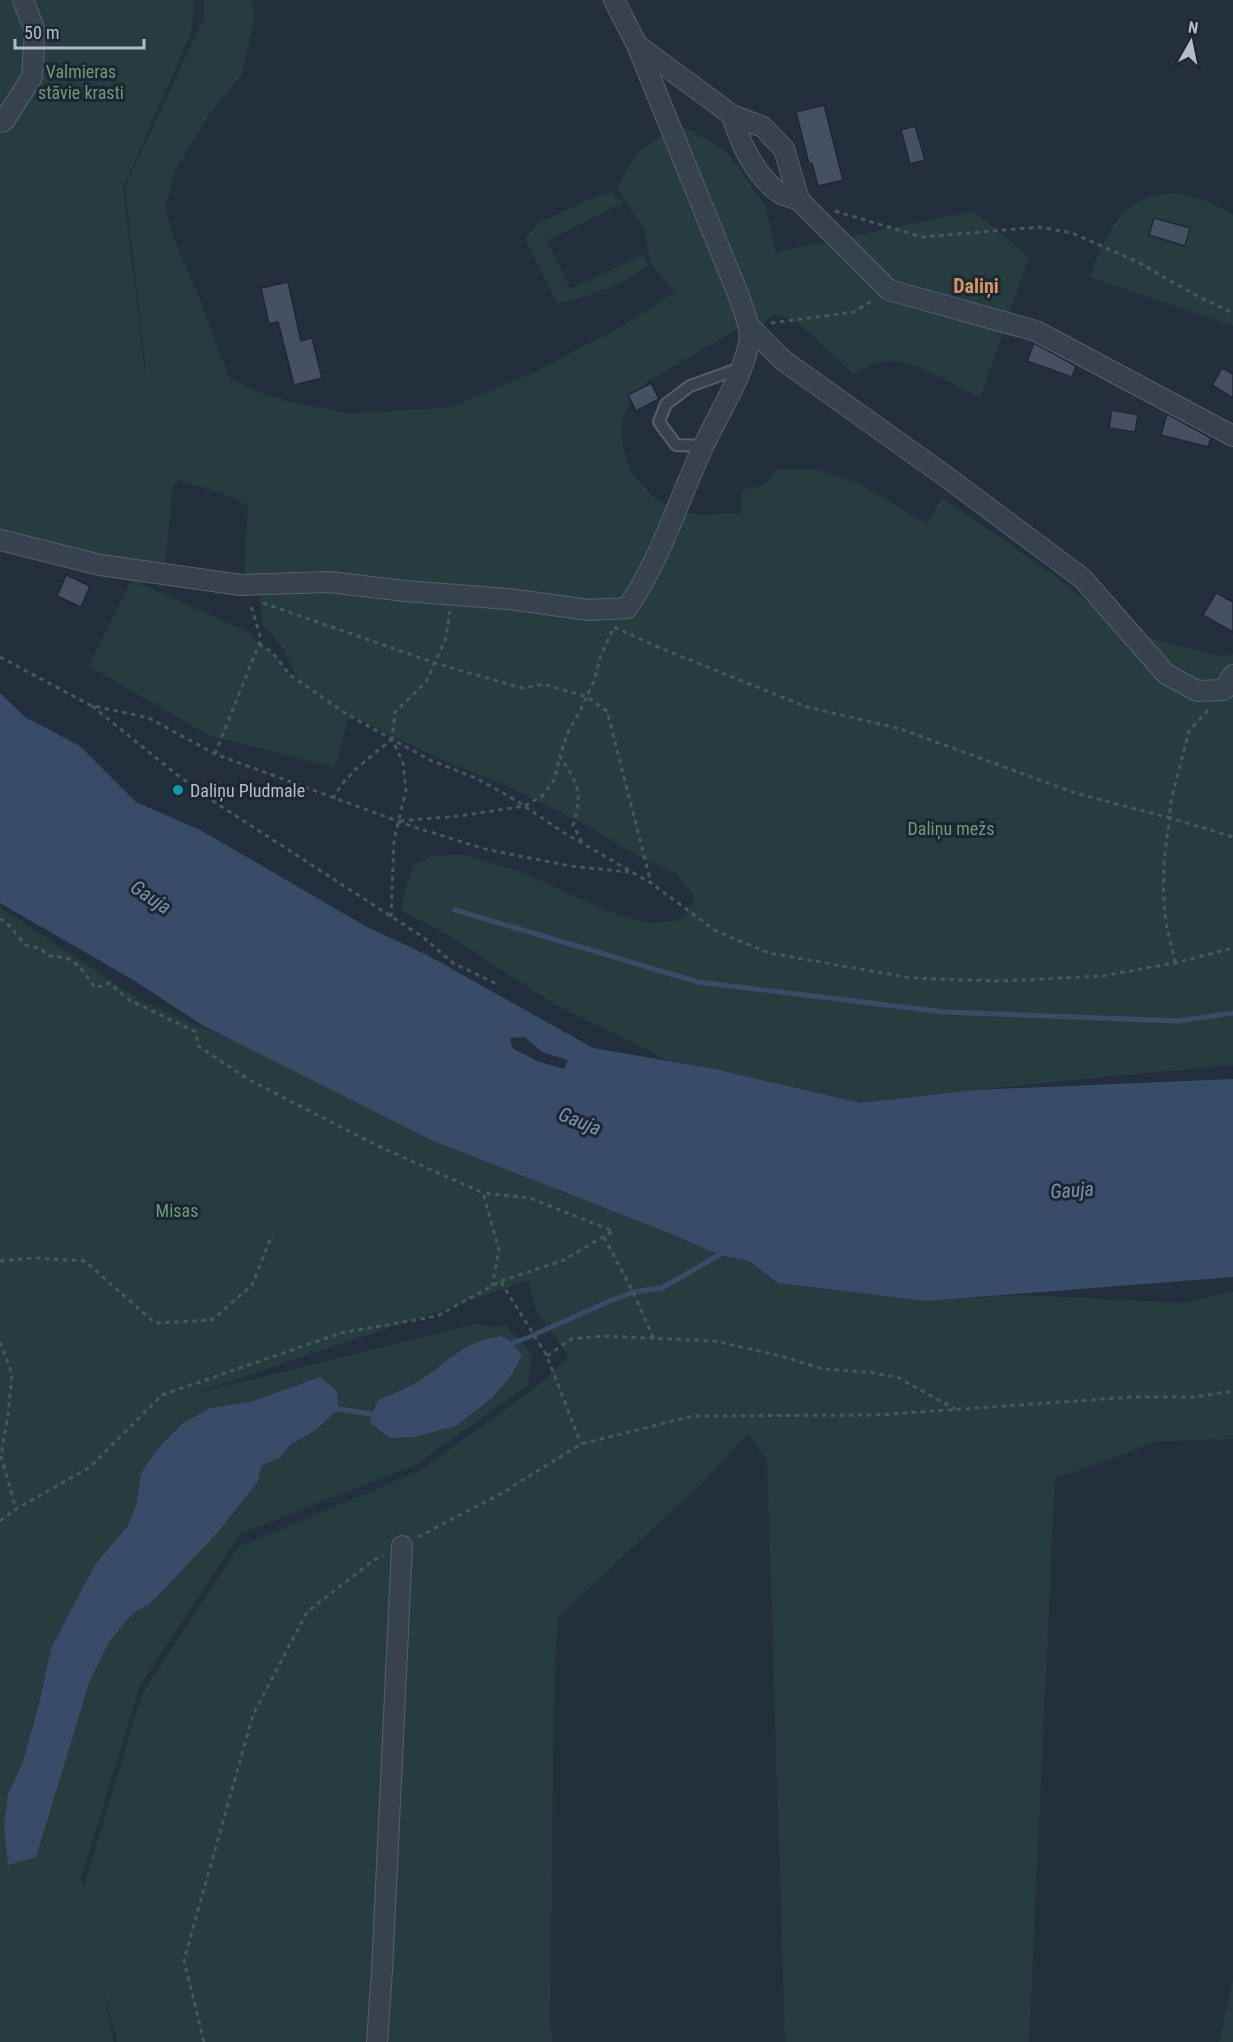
<svg xmlns="http://www.w3.org/2000/svg" width="1233" height="2042" viewBox="0 0 1233 2042" font-family="'Roboto Condensed',sans-serif">
<rect width="100%" height="100%" fill="#242f3e"/>
<path fill="#263c3f" fill-rule="evenodd" d="M0,0H193L194,11L191,33L123,188L145,371L146,372L125,187L204,18L203,0H251L255,16L242,75L208,116L176,169L165,207L174,239L198,295L229,377L258,392L294,403L349,413L447,408L535,372L622,326L675,292L651,265L644,229L617,189L635,155L668,130L669,132L685,128L696,133L726,151L766,207L775,252L974,211L1029,257L980,398C960,388 914,361 894,361C878,360 867,366 854,374L797,322L775,314L750,334L745,325L648,381L629,404L621,423L623,446L630,470L653,497L681,513L703,515L742,513V490L764,485L778,469H815L860,484L927,524L942,497L1049,572L1129,633L1220,656L1233,654V1065L973,1090L861,1103L715,1069L669,1061L552,1003L455,939L401,910L405,890L414,865L432,856L463,855L517,870L607,911L650,923L673,921L686,914L695,898L677,874L643,859L580,822L503,784L449,763L349,715L335,768L210,736L89,666L132,580L248,632L259,644L272,652L290,675L299,681L282,647L263,625L257,576L244,574L248,506L232,497L178,480L173,485L165,568L97,558L0,531Z
M611,192L623,203L547,240L570,289L643,255L648,265C621,287 590,296 557,303L525,238L537,224L583,202Z
M1177,193L1209,202L1233,215V326L1089,277C1103,246 1113,209 1149,197C1157,194 1168,194 1177,193Z
M0,907L140,1000L718,1255L749,1261L778,1283L926,1301L1021,1295L1185,1303L1233,1291V1439L1160,1441L1055,1479L1029,2042H785L767,1461L748,1434L701,1484L558,1617L554,1693L550,2020L552,2042H117L103,1986L114,2042H0ZM528,1281L536,1310L569,1358L536,1387L419,1471L238,1547L142,1694L83,1888L81,1879L140,1686L240,1534L416,1465L528,1385L532,1355L506,1325L492,1327L475,1324L192,1394ZM458,1351L509,1379L492,1398L456,1426L390,1438L370,1422L378,1400L423,1379ZM302,1383L316,1430L290,1445L281,1457L261,1466L150,1604L133,1613L109,1642L89,1683L8,1794L23,1762L40,1700L51,1648L96,1563L127,1527L136,1506L141,1473L210,1408L250,1402Z
M1233,1979V2042H1219Z"/>
<path fill="#394c67" fill-rule="evenodd" d="M0,693L25,717L80,746L136,802L202,831L365,926L427,955L593,1048L715,1069L861,1103L973,1090L1233,1079V1277L926,1301L778,1283L749,1261L719,1255L669,1233L431,1140L202,1025L135,981L0,903ZM525,1037L542,1052L568,1060L564,1069L537,1061L512,1048L510,1038Z
M502,1336L512,1343L522,1356L509,1379L492,1398L456,1426L413,1437L390,1438L369,1422L378,1400C393,1393 411,1387 425,1377C454,1356 464,1342 502,1336Z
M320,1377L337,1391L338,1409L316,1430L290,1445L281,1457L261,1466L258,1481L219,1531L150,1604L133,1613L109,1642L89,1683L36,1857L8,1865L4,1826L8,1794L23,1762L40,1700L51,1648L96,1563L127,1527L136,1506L141,1473L159,1447L182,1424L210,1408L250,1402Z"/>
<g fill="none" stroke-linecap="round" stroke-linejoin="round">
<path stroke="#394c67" stroke-width="5" d="M455,910L698,982L944,1012L1178,1021L1233,1013
M508,1347L512,1343L529,1337L610,1301L633,1292L662,1288L719,1255
M338,1409L378,1415"/>
</g>
<path fill="#455162" stroke="#1f2835" stroke-width="1.5" d="M824,105L843,180L818,186L812,163L809,164L796,112Z
M915,126L925,160L910,164L901,130Z
M1154,218L1190,228L1185,246L1149,235Z
M288,282L301,341L312,338L322,378L294,385L278,322L269,324L261,288Z
M1034,343L1076,366L1072,377L1027,361Z
M1222,368L1233,374V398L1212,385Z
M651,383L659,399L636,411L628,395Z
M1112,410L1138,415L1135,432L1109,428Z
M1167,414L1211,438L1208,447L1161,435Z
M66,575L90,586L81,607L57,596Z
M1216,593L1233,602V632L1203,615Z"/>
<g fill="none" stroke-linecap="round" stroke-linejoin="round">
<defs>
<path id="lane" d="M704,446L676,445L659,422L666,404L690,386L743,367"/>
<path id="street" d="M637,45L732,115L763,127L784,149L799,200C792,197 783,196 777,191C753,172 740,143 732,115
M0,122L4,121L32,77L35,31L23,0
M799,200L889,290L1036,331L1233,436
M749,326L784,361L948,478L1082,578L1166,674L1197,691L1224,690L1233,675
M0,540L100,565L241,585L329,582L405,591L508,599L589,610L627,608C661,559 678,501 703,447C719,412 741,381 749,343C752,328 744,313 740,299L637,45L614,0
M377,2042L382,1971L402,1546"/>
</defs>
<use href="#lane" stroke="#565f6c" stroke-width="14"/>
<use href="#street" stroke="#565f6c" stroke-width="22"/>
<path stroke="#44595c" stroke-width="3" stroke-dasharray="4.5 4.5" stroke-linecap="butt" d="M835,211L922,237L1040,227L1072,233L1136,261L1197,296L1233,313
M771,323L854,312L875,299
M263,603L435,663L522,688L544,684L587,697L607,711L651,883
M259,644L272,652L290,675L348,715L430,760L478,779L517,801L561,831L651,883L716,931L769,953L911,978L1000,981L1102,976L1175,963L1233,948
M0,657L90,705L149,718L215,754L411,826L485,849L570,866L629,872
M92,706L176,774L219,805L423,937L453,963L497,984
M215,754L261,639L250,603
M333,799C345,774 371,757 392,739
M400,821L459,816L525,806L543,795L554,780L560,756
M582,842L573,825C584,792 577,784 560,756L567,734L581,709L594,681L601,655L614,627L660,648L807,707L901,729L1075,793L1170,818V805L1189,731L1210,708
M391,917L394,840L406,790L403,763L392,739L395,712L426,682L446,638L450,611
M0,919L5,921L26,945L41,949L48,956C75,956 80,966 95,988L109,983L129,1000L196,1032L198,1046L248,1079L292,1102L376,1145L483,1193L499,1250L492,1286
M1175,963C1173,949 1168,936 1166,922C1161,887 1164,852 1170,818L1233,837
M604,1237L633,1292L653,1337
M0,1261L34,1258L85,1261L155,1323L212,1320L252,1285L272,1235
M501,1282L547,1356L581,1444
M0,1342L12,1374L8,1415L1,1456L16,1509
M547,1356L571,1339L603,1336L715,1341L781,1356L823,1369L867,1372L897,1377L955,1409
M0,1521L16,1509L90,1467L162,1395L341,1333L437,1316L501,1281L562,1261L613,1231L530,1198L483,1193
M418,1537L502,1493L581,1444L693,1416L877,1415L1132,1397H1195L1233,1391
M204,2042L184,1960L253,1715L307,1612L374,1560L383,1555"/>
<use href="#lane" stroke="#38414e" stroke-width="10"/>
<use href="#street" stroke="#38414e" stroke-width="20"/>
</g>
<circle fill="#0f9aa8" stroke="#1d2633" stroke-width="2" cx="178" cy="790" r="6"/>
<g text-anchor="middle" dominant-baseline="central" stroke-width="6" stroke-linejoin="round" paint-order="stroke">
<g font-size="18" fill="#6b9a76" stroke="#1d2633">
<text x="81" y="71">Valmieras<tspan x="81" dy="21">stāvie krasti</tspan></text>
<text x="951" y="828">Daliņu mežs</text>
<text x="177" y="1210">Misas</text>
</g>
<g font-size="18" fill="#b4bcc9" stroke="#1d2633" text-anchor="start">
<text x="190" y="790">Daliņu Pludmale</text>
</g>
<g font-size="20" font-weight="bold" fill="#d59563" stroke="#1d2633">
<text x="976" y="286">Daliņi</text>
</g>
<g font-size="20" font-style="italic" fill="#7c92b1" stroke="#1d2633">
<text transform="translate(151 897) rotate(34)">Gauja</text>
<text transform="translate(580 1121) rotate(22)">Gauja</text>
<text transform="translate(1072 1190) rotate(-4)">Gauja</text>
</g>
</g>
<g transform="translate(1191 42) rotate(9)" stroke="#1d2633" stroke-width="4.5" paint-order="stroke">
<path d="M0-4.5L10 22L0 15L-10 22Z" fill="#b4bcc9"/>
<text y="-9" font-size="16" font-weight="bold" text-anchor="middle" fill="#b4bcc9">N</text>
</g>
<path d="M15 39v9h129v-9" fill="none" stroke="#b4bcc9" stroke-width="3"/>
<text x="24" y="39" font-size="18" fill="#b4bcc9" stroke="#1d2633" stroke-width="4.5" paint-order="stroke">50 m</text>
</svg>
